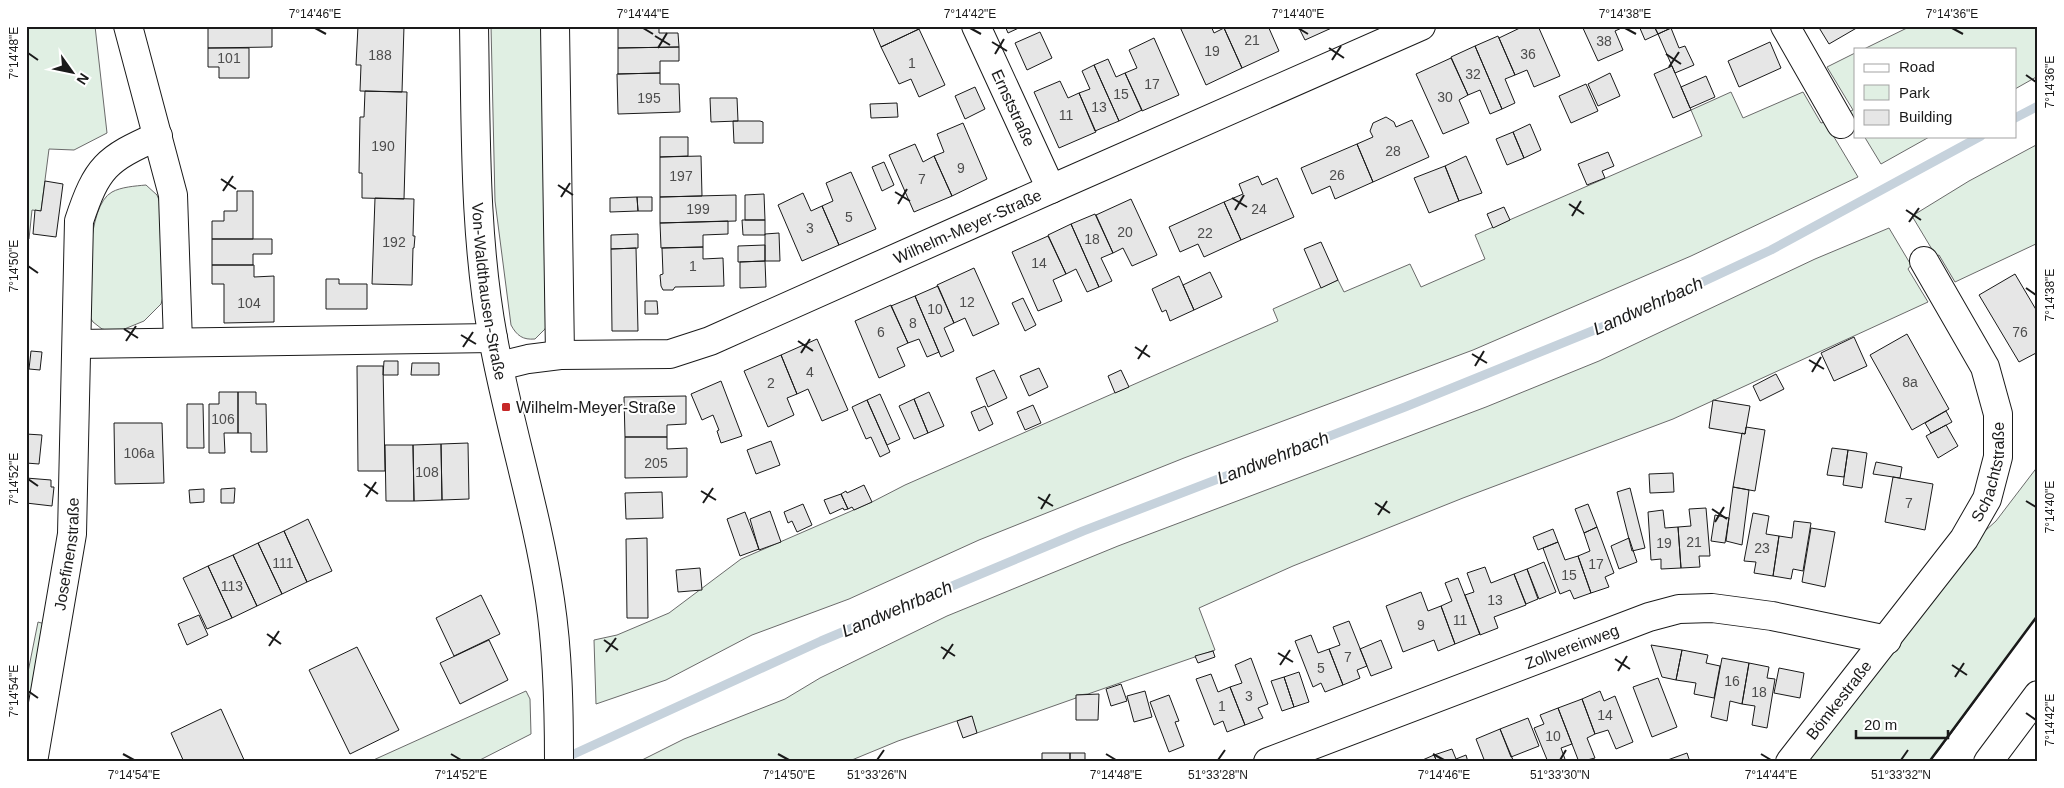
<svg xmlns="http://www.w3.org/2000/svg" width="2064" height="788" viewBox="0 0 2064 788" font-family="Helvetica,sans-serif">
<rect width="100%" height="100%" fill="#fff"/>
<path fill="#e0efe3" stroke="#6a6a6a" d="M26,26H95L107,133L74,150L49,149L41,211L32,210L29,239L26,240Z
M491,26H544L549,319L545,329L535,339C523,340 517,336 511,325L495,201Z
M1911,26H2038V76L2015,89V49H1864Z
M1855,53V122L1849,112L1853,110L1827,67Z
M1731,92L1743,118L1803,92L1821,123L1825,122L1858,177L1691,256L1473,350L1184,458L979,540L849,599L752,635L666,680L596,704L594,640L617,635L669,613L741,559L872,502L905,485L1278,321L1273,309L1338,280L1344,292L1410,264L1421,287L1485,259L1475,235L1702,136L1691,110Z
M1864,136H1931L1881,164Z
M2038,144V243L1955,282L1939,255L1936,256L1912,216L1969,181Z
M146,185L157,195L161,205L165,290L161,304L144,321L117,332L102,329L93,322L88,314C89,287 86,206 112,192C121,187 135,186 146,185Z
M1889,228L1911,265L1908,269L1928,302L1673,419L1463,498L1293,566L1199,608L1215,650L1088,694L1077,695L1076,698L977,733L971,716L898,741L847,762H638L684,739L785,699L820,678L947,616L1118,546L1486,407L1599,361L1815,259Z
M2038,466V615L1939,750L1929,762H1805L1974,541L1996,521Z
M38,622L45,624L26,762V682Z
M526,691L530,699L531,734L476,762H369Z"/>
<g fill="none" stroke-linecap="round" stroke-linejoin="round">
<path stroke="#c6d2dc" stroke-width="9" d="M2015,118L2038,106
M563,759L821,641L1083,531L1405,407L1634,314L1771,250L1981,136"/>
</g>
<path fill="#e6e6e6" stroke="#1a1a1a" d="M208,26H272V47L208,48Z
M358,26H404L402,92L360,91L361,65H356Z
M618,26H659V33H678L679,47L618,48Z
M872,26H917L919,29L881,47Z
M1005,26H1023L1008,33Z
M1182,26H1211L1214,33L1224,28L1242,68L1206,85L1180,27Z
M1229,26H1268L1279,51L1242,68L1224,28Z
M1298,26H1336L1305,40Z
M1524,26H1538L1560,76L1534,87L1527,70L1515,75L1499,38Z
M1582,26H1626L1615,31L1623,50L1598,61Z
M1639,26H1654L1658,34L1645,40Z
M1654,26H1670L1671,28L1658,34Z
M1818,26H1860L1829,44Z
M1671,28L1679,48L1685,46L1694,65L1675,73L1658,34Z
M919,29L945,85L919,97L911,79L899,84L881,47Z
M1040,32L1052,58L1027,70L1015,43Z
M1498,36L1515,75L1505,79L1515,103L1502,109L1475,46Z
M1154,38L1179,95L1142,111L1125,73L1137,68L1129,50Z
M1770,42L1781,68L1739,87L1728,61Z
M1475,46L1502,109L1490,114L1480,90L1468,95L1451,57Z
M679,47V61H660V73L618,74V48Z
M208,48H249V78H219V67H208Z
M1451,58L1468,95L1459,100L1469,123L1443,134L1416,74Z
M1108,59L1116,77L1125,73L1142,110L1119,121L1094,65Z
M1094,65L1119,121L1095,131L1079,93L1090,89L1082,71Z
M1672,66L1691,110L1673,118L1654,74Z
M660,73V84H679L680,112L618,114L617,74Z
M1610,73L1620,96L1598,106L1588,84Z
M1706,76L1715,97L1690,108L1681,87Z
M1060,81L1068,98L1079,93L1096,132L1059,148L1034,92Z
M1586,84L1598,111L1571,123L1559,96Z
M975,87L985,109L965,119L955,96Z
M365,91L407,92L404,199L362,198V173H359L360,117H364Z
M710,98H737L738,121L711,122Z
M897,103L898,117L871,118L870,104Z
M1386,117L1394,122L1396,127L1412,120L1429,157L1373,182L1357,144L1373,137L1370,131L1373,123Z
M733,121H760L763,122V143H734Z
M963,123L987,179L952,196L934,156L944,152L937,134Z
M1530,124L1541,150L1524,158L1513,132Z
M1513,132L1524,158L1507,165L1496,139Z
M660,137H688V156L660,157Z
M915,144L923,162L934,156L952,196L914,212L889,155Z
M1357,144L1373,182L1335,199L1330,186L1312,194L1301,168Z
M1608,152L1614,166L1602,171L1605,178L1587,185L1578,164Z
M701,156L702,196L660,197V157Z
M1466,156L1482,193L1459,201L1445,166Z
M884,162L894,185L882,191L872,167Z
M1445,166L1459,201L1429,213L1414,178Z
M851,172L876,229L839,245L822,206L833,201L826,183Z
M1258,176L1262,185L1277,178L1294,217L1241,240L1224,202L1243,194L1239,184Z
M45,181L63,184L56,237L33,234L35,210L41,211Z
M237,191H253V239H212V221H224V211H237Z
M803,193L811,211L822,206L839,245L802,261L778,205Z
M764,194L765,220H745V195Z
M736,195V221L660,223V197Z
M637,197L638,211L610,212V198Z
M637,197H652V211H638Z
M375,198L414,199L413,236H415L414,248H413L412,285L372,284Z
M1131,199L1157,255L1132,266L1123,248L1113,253L1096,215Z
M1224,202L1241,240L1204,257L1198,244L1180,252L1169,227Z
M1504,207L1510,220L1493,228L1487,214Z
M1095,214L1113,253L1101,258L1112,281L1099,287L1071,224Z
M742,220H765V235H743Z
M728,221V234L703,235V247L661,248L660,223Z
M1071,224L1099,287L1087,292L1076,269L1066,274L1048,235Z
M779,233L780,261H765V234Z
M638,234V248L611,249V235Z
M1048,236L1066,274L1053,280L1062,301L1038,311L1012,252Z
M212,239H272V254H253V265H212Z
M1321,242L1338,280L1321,288L1304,249Z
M765,245V261L738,262V246Z
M703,247V259L723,258L724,286L675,287L673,290H663L661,286L660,275L663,274L662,248Z
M636,248L638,331H612L611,249Z
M765,261L766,287L740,288V262Z
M212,265H254V277L274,276V322L224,323V284H212Z
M974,268L999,324L973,336L965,318L954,323L937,285Z
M1210,272L1222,297L1194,310L1183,285Z
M2015,274L2038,313V352L2019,362L1979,295Z
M1179,276L1194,310L1170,321L1166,310L1162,312L1152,289Z
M326,279H339V284H367V309H326Z
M938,286L954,323L944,328L954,351L941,357L915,296Z
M915,296L939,352L927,357L919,339L908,343L891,306Z
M1023,298L1036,325L1025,331L1012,303Z
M645,301H657L658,314H645Z
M891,305L908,343L897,348L905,366L879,378L855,321Z
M1907,334L1949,409L1912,430L1870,355Z
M1854,337L1867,366L1834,381L1821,353Z
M817,339L848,410L822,421L808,389L797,394L781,355Z
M31,351L42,352L40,370L29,369Z
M781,355L797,394L787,398L794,415L768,427L744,371Z
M384,361H398V375H383Z
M412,363H439V375H411Z
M357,366H383L385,471H358Z
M1039,368L1048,387L1029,396L1020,376Z
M994,370L1007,398L988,407L976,378Z
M1121,370L1129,387L1115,393L1108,376Z
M1776,374L1784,389L1760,401L1753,386Z
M721,381L742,436L721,443L717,431L719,430L713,415L702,420L691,394Z
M219,392H238V433H224L225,453H209V404H219Z
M238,392H256V404H266L267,452H251V433H238Z
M929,392L944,426L928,433L914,399Z
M880,394L900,439L887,445L867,400Z
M686,396V424L667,425V437H625L624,397Z
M914,399L928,433L914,439L899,406Z
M867,400L890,452L880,457L871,437L866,439L852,407Z
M1713,400L1750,406L1745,434L1709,428Z
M187,404H203L204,448H187Z
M1033,405L1041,423L1025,430L1017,412Z
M985,406L993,424L979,431L971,412Z
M1946,411L1952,422L1931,433L1925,423Z
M114,423H162L164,483L115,484Z
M1946,425L1958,446L1938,458L1926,436Z
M1746,427L1765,430L1755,491L1733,487L1742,433L1745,434Z
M26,434L42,435L39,464L26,463Z
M625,437H667V449L687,448V477L625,478Z
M771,441L780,465L756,474L747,450Z
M468,443L469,499L442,500L441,444Z
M441,444L442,500L414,501L413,445Z
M385,445H413L414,501H386Z
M1832,448L1848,450L1844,477L1827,475Z
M1848,450L1867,453L1862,488L1843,485Z
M1876,462L1902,467L1900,478L1873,474Z
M1673,473L1674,492L1650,493L1649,474Z
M1893,477L1933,484L1925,530L1885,522Z
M26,478L51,480V487H54L52,506L26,503Z
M864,485L872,502L854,510L852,507L848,509L841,494L846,491L847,493Z
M1733,487L1749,490L1742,545L1726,541Z
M235,488L234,503H221V489Z
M1630,488L1645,548L1632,551L1617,492Z
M204,489V502L190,503L189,490Z
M662,492L663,518L626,519L625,493Z
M841,494L848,509L844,510L843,508L830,514L824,500Z
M803,504L812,525L797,532L792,521L788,523L784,512Z
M1588,504L1597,527L1584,533L1575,509Z
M1706,508L1710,556H1699L1700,567L1681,568L1678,527L1691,526L1689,509Z
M1663,510L1665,528L1678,527L1681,568L1661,569V559L1651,560L1648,512Z
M770,511L781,542L759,550L750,519Z
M745,512L759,549L740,556L727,519Z
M1753,513L1769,516L1766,534L1779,536L1773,576L1754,573L1756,562L1744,561Z
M1715,515L1729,518L1725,543L1711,541Z
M308,519L332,571L307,582L284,531Z
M1794,521L1811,523L1803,571L1793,569L1791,579L1773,576L1779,536L1792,538Z
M1597,527L1614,573L1605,577L1609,587L1591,593L1578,556L1590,551L1584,533Z
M1811,528L1835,532L1825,587L1802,582Z
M1553,529L1558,542L1538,550L1533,537Z
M284,531L307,582L282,594L258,543Z
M647,538L648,618H627L626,539Z
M1629,538L1637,562L1619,569L1611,546Z
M1558,542L1565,560L1578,556L1591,593L1574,599L1570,590L1560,594L1543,548Z
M258,543L282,594L257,606L233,555Z
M233,555L257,606L232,618L208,566Z
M1544,562L1556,592L1539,599L1527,569Z
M208,566L232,618L207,629L183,578Z
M1485,567L1491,583L1514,574L1526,605L1494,617L1498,628L1480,635L1465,595L1474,592L1467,573Z
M700,568L702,590L678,592L676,570Z
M1527,569L1538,599L1526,604L1514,574Z
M1458,578L1480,634L1455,644L1441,606L1452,601L1445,583Z
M1421,592L1428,611L1441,606L1455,644L1438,651L1434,640L1403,652L1386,606Z
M481,595L500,634L454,656L436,618Z
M199,615L208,635L187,645L178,624Z
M1349,621L1367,666L1357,670L1360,678L1343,685L1329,649L1340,645L1333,627Z
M1311,635L1318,653L1329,649L1343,685L1325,692L1321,683L1313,687L1295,641Z
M489,640L508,680L460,704L440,663Z
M1381,640L1392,668L1371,676L1360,649Z
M1651,645L1682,650L1676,680L1662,677Z
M357,647L399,730L350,754L309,670Z
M1682,650L1708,655L1706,663L1720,666L1714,698L1694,694L1696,683L1676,680Z
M1213,651L1215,657L1198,663L1195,656Z
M1251,658L1268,704L1258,708L1263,718L1245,725L1230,687L1242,683L1235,665Z
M1722,658L1749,663L1742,704L1730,701L1727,721L1711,717Z
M1749,663L1769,667L1767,678L1775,679L1767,728L1752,725L1755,706L1742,704Z
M1779,668L1804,673L1800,698L1774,693Z
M1299,672L1309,702L1294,707L1284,677Z
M1211,674L1218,692L1230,687L1245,725L1227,732L1223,721L1214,725L1196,679Z
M1284,677L1294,707L1282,711L1271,681Z
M1658,678L1677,727L1652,737L1633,687Z
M1121,684L1127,701L1111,706L1106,689Z
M1145,691L1152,717L1134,722L1127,696Z
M1600,691L1604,701L1615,696L1633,742L1616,749L1608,730L1595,734L1582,699Z
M1099,694L1098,720H1076V695Z
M1169,695L1179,721L1175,722L1184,746L1169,752L1150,702Z
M1582,699L1595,734L1587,738L1595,758L1579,762L1558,708Z
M1558,708L1572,744L1561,748L1566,762H1548L1534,728L1544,724L1540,715Z
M221,709L245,762H184L171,733Z
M972,716L977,733L963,738L957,721Z
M1528,718L1539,746L1511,757L1500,729Z
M1500,729L1513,760L1485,762L1476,739Z
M1452,749L1456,759L1466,755L1468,762H1437L1434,755Z
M1042,753H1070V762H1042Z
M1070,753H1085V762H1070Z
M1687,753L1690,762H1662Z
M1434,755L1437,762H1418Z"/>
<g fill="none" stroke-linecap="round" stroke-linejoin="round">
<defs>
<g id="minor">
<path d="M128,26L173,195L178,342"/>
<path id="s1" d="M474,26C476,130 474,236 493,338C509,426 537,512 550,600C558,653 559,708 559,762"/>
<path d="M555,26L560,355"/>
<path id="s2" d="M976,26L1051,189"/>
<path d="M1785,26L1841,124"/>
<path d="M77,344L493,338"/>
<path id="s3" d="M499,366L528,359L560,355L670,354L710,341L1051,189L1421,26"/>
<path id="s4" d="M33,762L72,534L79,221C97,167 106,159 158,136"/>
<path id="s5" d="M1268,762L1649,617L1679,609L1712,608L1772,616L1887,640"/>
<path id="s6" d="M1790,762L1964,539L1987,499L1998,457V414L1985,367L1924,261"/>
</g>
<path id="highway" d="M1988,762L2038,695"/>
</defs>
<use href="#minor" stroke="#1a1a1a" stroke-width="30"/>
<use href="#highway" stroke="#1a1a1a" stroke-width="30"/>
<use href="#minor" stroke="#fff" stroke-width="28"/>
<use href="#highway" stroke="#fff" stroke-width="28"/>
<path stroke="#1a1a1a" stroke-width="2.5" d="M1929,762L2038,615"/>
</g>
<path fill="none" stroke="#1a1a1a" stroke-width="2" d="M315,28L326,34M643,28L653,34M970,28L981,34M1298,28L1308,34M1625,28L1636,34M1952,28L1963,34M655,36L670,45M992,42L1007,51M658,48L667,33M1329,48L1344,58M28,53L38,60M995,54L1004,39M1666,54L1681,64M1332,60L1341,46M1669,67L1679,52M2026,75L2036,82M221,179L236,189M558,185L573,195M223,191L233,176M895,192L910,201M561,197L570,183M1232,198L1247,207M898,204L907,189M1569,204L1584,214M1235,210L1244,195M1906,210L1921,220M1572,216L1581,201M1909,222L1919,208M28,266L38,273M2026,288L2036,295M124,329L138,338M461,335L476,344M126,341L136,326M798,341L813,351M463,347L473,332M1135,347L1150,357M801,353L810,339M1472,354L1487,363M1138,359L1147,345M1809,360L1824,369M1475,366L1484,351M1812,372L1821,357M28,479L38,486M364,484L378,494M701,491L716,500M366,497L376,482M1038,497L1053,506M2026,501L2036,507M703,503L713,488M1375,503L1390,513M1041,509L1050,494M1712,509L1727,519M1378,515L1387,501M1715,522L1724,507M267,634L281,644M604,640L618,650M269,646L279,631M941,647L955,656M606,652L616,638M1278,653L1293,662M943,659L953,644M1615,659L1630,669M1280,665L1290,650M1952,665L1967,675M1618,671L1627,656M1955,677L1964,663M28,691L38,698M2026,713L2036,720M123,754L134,760M451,754L461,760M778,754L789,760M1106,754L1116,760M1433,754L1444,760M1761,754L1771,760M877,760L884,750M1218,760L1225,750M1560,760L1566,750M1901,760L1908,750"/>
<rect fill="#c62828" stroke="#fff" stroke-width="2" x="501" y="402" width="10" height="10" rx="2.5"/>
<g text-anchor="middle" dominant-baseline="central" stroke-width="4" stroke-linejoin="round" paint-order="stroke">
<g font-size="14" fill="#4d4d4d">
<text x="1252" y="40">21</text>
<text x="1604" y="41">38</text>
<text x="1212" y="51">19</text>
<text x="1528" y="54">36</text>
<text x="380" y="55">188</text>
<text x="229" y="58">101</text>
<text x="912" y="63">1</text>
<text x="1473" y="74">32</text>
<text x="1152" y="84">17</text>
<text x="1121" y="94">15</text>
<text x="1445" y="97">30</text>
<text x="649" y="98">195</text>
<text x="1099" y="107">13</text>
<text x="1066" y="115">11</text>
<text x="383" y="146">190</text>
<text x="1393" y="151">28</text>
<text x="961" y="168">9</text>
<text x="1337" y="175">26</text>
<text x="681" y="176">197</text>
<text x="922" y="179">7</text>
<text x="698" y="209">199</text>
<text x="1259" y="209">24</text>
<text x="849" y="217">5</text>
<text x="810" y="228">3</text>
<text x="1125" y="232">20</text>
<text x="1205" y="233">22</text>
<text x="1092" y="239">18</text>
<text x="394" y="242">192</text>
<text x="1039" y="263">14</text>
<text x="693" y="266">1</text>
<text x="967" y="302">12</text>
<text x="249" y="303">104</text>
<text x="935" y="309">10</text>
<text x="913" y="323">8</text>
<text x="881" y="332">6</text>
<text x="2020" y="332">76</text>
<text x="810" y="372">4</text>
<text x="1910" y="382">8a</text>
<text x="771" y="383">2</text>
<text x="223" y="419">106</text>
<text x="139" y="453">106a</text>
<text x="656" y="463">205</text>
<text x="427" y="472">108</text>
<text x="1909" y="503">7</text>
<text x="1694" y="542">21</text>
<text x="1664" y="543">19</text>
<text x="1762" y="548">23</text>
<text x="283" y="563">111</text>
<text x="1596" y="564">17</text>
<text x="1569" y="575">15</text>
<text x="232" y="586">113</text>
<text x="1495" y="600">13</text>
<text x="1460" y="620">11</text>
<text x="1421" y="625">9</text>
<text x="1348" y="657">7</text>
<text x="1321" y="668">5</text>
<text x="1732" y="681">16</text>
<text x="1759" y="692">18</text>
<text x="1249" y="696">3</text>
<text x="1222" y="706">1</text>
<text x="1605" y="715">14</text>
<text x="1553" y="736">10</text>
</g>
<g font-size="16" fill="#1a1a1a" stroke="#fff">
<text stroke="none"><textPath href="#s2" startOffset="90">Ernststraße</textPath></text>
<text stroke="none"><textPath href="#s3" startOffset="496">Wilhelm-Meyer-Straße</textPath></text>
<text stroke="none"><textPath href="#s1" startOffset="266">Von-Waldthausen-Straße</textPath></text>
<text stroke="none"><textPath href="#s6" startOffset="356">Schachtstraße</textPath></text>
<text stroke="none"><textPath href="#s4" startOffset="211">Josefinenstraße</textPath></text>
<text stroke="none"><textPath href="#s5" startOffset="325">Zollvereinweg</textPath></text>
<text stroke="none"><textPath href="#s6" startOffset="79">Bömkestraße</textPath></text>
</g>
<g font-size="16" fill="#1a1a1a" stroke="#fff" text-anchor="start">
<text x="516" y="407">Wilhelm-Meyer-Straße</text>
</g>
<g font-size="18" font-style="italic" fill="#1a1a1a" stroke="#fff">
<text transform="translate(1648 306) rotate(-24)">Landwehrbach</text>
<text transform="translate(1273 458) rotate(-21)">Landwehrbach</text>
<text transform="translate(897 609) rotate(-23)">Landwehrbach</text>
</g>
</g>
<rect width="2064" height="788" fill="none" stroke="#ffffff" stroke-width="55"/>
<rect x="1854" y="48" width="162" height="90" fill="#ffffff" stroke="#a3a3a3"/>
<rect x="1864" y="64" width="25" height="8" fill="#ffffff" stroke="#a3a3a3"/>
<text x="1899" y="72" font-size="15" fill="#1a1a1a">Road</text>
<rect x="1864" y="85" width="25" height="15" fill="#e0efe3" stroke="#a3a3a3"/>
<text x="1899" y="98" font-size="15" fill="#1a1a1a">Park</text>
<rect x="1864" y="110" width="25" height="15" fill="#e6e6e6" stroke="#a3a3a3"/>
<text x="1899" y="122" font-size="15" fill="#1a1a1a">Building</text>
<g transform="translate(72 72) rotate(123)" stroke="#ffffff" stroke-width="4" paint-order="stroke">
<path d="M0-4L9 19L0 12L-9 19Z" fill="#1a1a1a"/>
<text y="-8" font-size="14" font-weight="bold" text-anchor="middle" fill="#1a1a1a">N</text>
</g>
<path d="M1856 730v8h92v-8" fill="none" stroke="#1a1a1a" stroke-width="2.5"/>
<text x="1864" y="730" font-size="15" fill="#1a1a1a" stroke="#ffffff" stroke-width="4" paint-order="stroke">20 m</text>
<rect x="28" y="28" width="2008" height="732" fill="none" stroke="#1a1a1a" stroke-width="2"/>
<g font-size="12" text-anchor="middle" fill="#1a1a1a">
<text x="315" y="18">7°14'46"E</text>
<text x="643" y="18">7°14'44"E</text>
<text x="970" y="18">7°14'42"E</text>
<text x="1298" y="18">7°14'40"E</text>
<text x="1625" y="18">7°14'38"E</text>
<text x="1952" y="18">7°14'36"E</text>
<text transform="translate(14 53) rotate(-90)" y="4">7°14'48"E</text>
<text transform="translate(2050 82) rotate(-90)" y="4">7°14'36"E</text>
<text transform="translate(14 266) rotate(-90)" y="4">7°14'50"E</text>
<text transform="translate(2050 295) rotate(-90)" y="4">7°14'38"E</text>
<text transform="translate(14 479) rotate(-90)" y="4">7°14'52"E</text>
<text transform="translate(2050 507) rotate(-90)" y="4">7°14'40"E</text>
<text transform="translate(14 691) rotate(-90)" y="4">7°14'54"E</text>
<text transform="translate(2050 720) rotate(-90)" y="4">7°14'42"E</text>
<text x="134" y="779">7°14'54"E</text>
<text x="461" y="779">7°14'52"E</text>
<text x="789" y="779">7°14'50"E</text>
<text x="877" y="779">51°33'26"N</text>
<text x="1116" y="779">7°14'48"E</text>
<text x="1218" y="779">51°33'28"N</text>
<text x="1444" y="779">7°14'46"E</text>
<text x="1560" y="779">51°33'30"N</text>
<text x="1771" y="779">7°14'44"E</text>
<text x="1901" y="779">51°33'32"N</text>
</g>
</svg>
